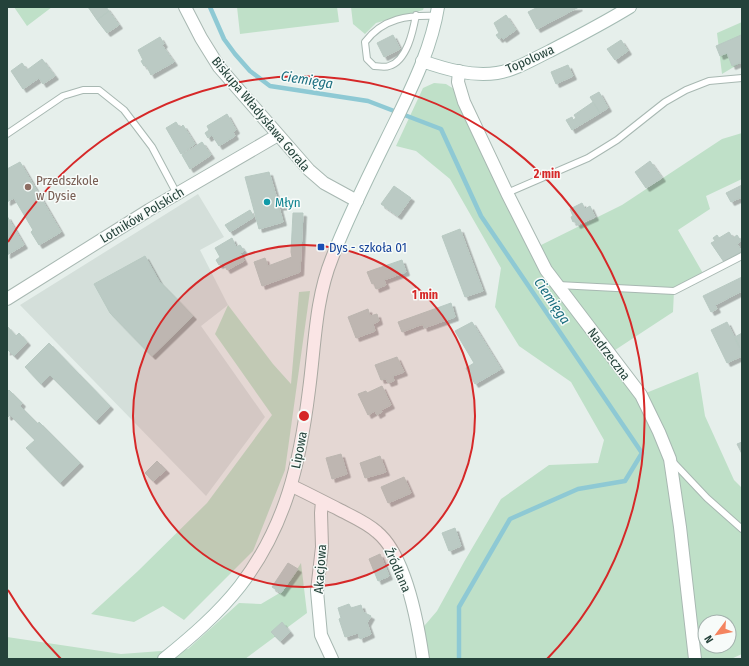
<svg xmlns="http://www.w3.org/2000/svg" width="749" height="666" viewBox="0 0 749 666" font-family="'Fira Sans Condensed',sans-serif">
<defs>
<filter id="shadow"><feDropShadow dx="3.5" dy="3.5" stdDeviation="0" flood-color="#0004"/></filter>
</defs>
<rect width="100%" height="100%" fill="#e6efeb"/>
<path fill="#d4dfda" d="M198,194L224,237L200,250L228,305L201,326L265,417L206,496L20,305Z"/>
<path fill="#bfe0c8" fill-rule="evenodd" d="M14,7H52L27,26Z
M237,7H337L339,22L240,34Z
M351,7H424L423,10L376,23L365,34L353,24Z
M742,22V62L722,74L717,33Z
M434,83L446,84L454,89L535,248L622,205L722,139L742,133V179L706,196L710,209L678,230L704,275L674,291L673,312L609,354L641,395L698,372L705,416L734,480L742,488V654L731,659H423L419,632L437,611L464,562L501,499L549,465L598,463L604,440L571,382L519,346L495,307L501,268L450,179L416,151L396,146L423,88ZM705,622H729V646H705Z
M310,291L285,470L253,551L184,620L163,606L134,622L91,614L138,571L207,503L272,415L215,334L228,305L273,364L291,384L299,292Z
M301,563L307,613L245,659H7V637L121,654L188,649L239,603L261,604L283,591Z"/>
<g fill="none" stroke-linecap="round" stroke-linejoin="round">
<path stroke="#8ec9d4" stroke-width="4.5" d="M210,7L224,39L235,54L250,71L270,86L368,101L441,129L481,216L642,453L625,481L578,489L510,519L459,607V659"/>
</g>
<path fill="#bbcac4" stroke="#b8c9c2" filter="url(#shadow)" d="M88,7H106L109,11L97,20Z
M538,7H579L537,29L528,12Z
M109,11L119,25L107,33L97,20Z
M506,15L516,30L503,39L502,37L499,39L496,35L499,33L494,23Z
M393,35L400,49L384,57L377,43Z
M741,35L742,38V62L732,66L727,53L720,56L716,46Z
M160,37L164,44L162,45L174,62L151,75L146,65L144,66L141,61L143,60L138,50Z
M621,40L628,51L615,60L607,49Z
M42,59L55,76L43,84L39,78L23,89L11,71L22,63L27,70Z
M568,65L573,76L556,84L551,72Z
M599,92L608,108L600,113L590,97Z
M593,102L600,113L572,130L566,120L572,117L573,120L576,118L574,115Z
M227,114L236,130L233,132L235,136L219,146L212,135L208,138L205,133L209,130L207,126Z
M176,122L180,128L183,125L195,144L181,154L166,128Z
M202,142L211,155L190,169L182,155Z
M650,161L662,178L646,188L635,172Z
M20,162L61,232L39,245L31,232L33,230L14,198L7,202V169Z
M269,172L277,199L282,198L284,206L279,207L283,222L259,229L245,177Z
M742,185V197L731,202L726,193Z
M394,186L411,198L398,216L381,204Z
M582,203L585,209L590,206L595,217L577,225L575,221L573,222L571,217L573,216L570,209Z
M250,210L254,217L230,232L225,225Z
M293,213H303L300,272L262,286L254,262L265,258L268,266L292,257L291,252Z
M7,216L24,245L7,255Z
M460,229L483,291L465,297L442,236Z
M729,232L733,238L737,235L741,241L737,244L742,251L724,262L711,243L715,241L713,238L717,235L719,238Z
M232,238L236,247L240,245L244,251L240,253L244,261L227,270L223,263L219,265L216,260L220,257L215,248Z
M145,256L159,281L193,316L152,356L110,313L94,284Z
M402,260L406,272L384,280L386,285L376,289L374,283L372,284L367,272Z
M742,277V291L715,305L717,309L711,312L703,296Z
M451,303L455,317L424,328L423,324L402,332L398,322Z
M368,309L370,316L377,314L379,321L373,324L375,331L356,338L348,317Z
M472,322L501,369L475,384L466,368L474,363L455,331Z
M727,322L742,353V356L727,363L711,330Z
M7,326L16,336L19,333L27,342L14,356L8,350L7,352Z
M742,333V352L735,337Z
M49,343L110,406L96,421L50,375L41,384L25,367Z
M397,357L404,372L393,376L394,381L388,383L386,379L381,380L375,365Z
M382,386L391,405L381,410L382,412L377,415L375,411L368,415L358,394L366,391L367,393Z
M9,390L22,403L20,406L38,424L39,422L80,463L60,483L26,448L35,440L10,415L8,417L7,416V392Z
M742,442V454L737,444Z
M341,454L347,474L332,479L326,458Z
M380,456L386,472L365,478L360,463Z
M157,461L166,470L153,481L145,473Z
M404,477L411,493L388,503L381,487Z
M455,528L461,546L449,551L442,533Z
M380,554L389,576L378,581L369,559Z
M288,563L298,569L281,593L272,587Z
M349,604L351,608L361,605L363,612L371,616L367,623L371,634L360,639L358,633L345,637L339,619L341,618L338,608Z
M282,622L290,632L280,641L271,632Z"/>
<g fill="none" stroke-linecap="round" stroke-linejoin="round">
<defs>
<path id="lane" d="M416,15C413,31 407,61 389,66C385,68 378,66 374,66L367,59L365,42C383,18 408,15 437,16
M7,134L63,96L83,90H99L124,110L152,147L177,194
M507,193L588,158L617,140L665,102L686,90L709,81L742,78
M558,285L674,291L742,256
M673,462L707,498L742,529"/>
<path id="street" d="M185,7L201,38L219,67L309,170L324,183L357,201
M459,71L458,82L464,102L507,193L546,270L641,395L659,432L670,459L680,527L695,659
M7,299L149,210L278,135
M292,486C307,493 322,501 338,509C351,516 366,522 377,532C406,556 418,624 423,659
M322,501L321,513L322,547L317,591L321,635L332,659"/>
<path id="secondary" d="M422,61C445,69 472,77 497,73C516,70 533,59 550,51C577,37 604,23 630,7
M164,659C191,637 218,614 240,586C286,526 300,463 309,390C315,346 315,300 332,258C351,209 375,163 398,116C415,81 432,45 438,7"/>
</defs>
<use href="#lane" stroke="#a8b8b2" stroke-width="8"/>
<use href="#street" stroke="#a8b8b2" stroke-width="14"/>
<use href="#secondary" stroke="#a4bbb3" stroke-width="14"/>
<use href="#lane" stroke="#fff" stroke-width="6"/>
<use href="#street" stroke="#fff" stroke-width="12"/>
<use href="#secondary" stroke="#fff" stroke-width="12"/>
</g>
<circle cx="304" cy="416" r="171" fill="#d62828" fill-opacity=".12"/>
<g fill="none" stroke="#d62828" stroke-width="2">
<circle cx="304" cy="416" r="171"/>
<path d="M61 659A343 343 0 0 1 8 590M8 242A343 343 0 1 1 547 659"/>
</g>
<circle fill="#8d6e63" stroke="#f7fbf9" stroke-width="1.5" cx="28" cy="187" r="4"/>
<circle fill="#0f9aa8" stroke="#f7fbf9" stroke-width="1.5" cx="267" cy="202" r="4"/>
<rect fill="#1a4fb4" stroke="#f7fbf9" stroke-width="1.5" x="317" y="243" width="8" height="8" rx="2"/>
<g text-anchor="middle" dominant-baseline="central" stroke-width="3" stroke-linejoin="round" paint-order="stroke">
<g font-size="13" fill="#24423a" stroke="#f7fbf9">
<text transform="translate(530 59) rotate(-24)">Topolowa</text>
<text transform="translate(261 114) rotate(50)">Biskupa Władysława Gorala</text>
<text transform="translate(142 215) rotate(-31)">Lotników Polskich</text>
<text transform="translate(609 354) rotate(53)">Nadrzeczna</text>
<text transform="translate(299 450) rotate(-79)">Lipowa</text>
<text transform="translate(320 569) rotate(-86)">Akacjowa</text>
<text transform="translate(398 570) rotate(66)">Źródlana</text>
</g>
<g font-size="13" fill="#785e54" stroke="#f7fbf9" text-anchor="start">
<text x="36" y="180">Przedszkole<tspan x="36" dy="15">w Dysie</tspan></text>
</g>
<g font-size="13" fill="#0d838f" stroke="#f7fbf9" text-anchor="start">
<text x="275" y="202">Młyn</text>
</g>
<g font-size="13" fill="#164399" stroke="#f7fbf9" text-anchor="start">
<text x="329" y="247">Dys - szkoła 01</text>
</g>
<g font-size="14" font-style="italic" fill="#1c6f80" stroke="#f7fbf9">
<text transform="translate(307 80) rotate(9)">Ciemięga</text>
<text transform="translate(552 301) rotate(56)">Ciemięga</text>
</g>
</g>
<circle cx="304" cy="416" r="6" fill="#d62828" stroke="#f7fbf9" stroke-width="2"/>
<g font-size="12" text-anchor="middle" font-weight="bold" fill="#d62828" stroke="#f7fbf9" stroke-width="3" stroke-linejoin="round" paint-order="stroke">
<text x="547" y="178">2 min</text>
<text x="425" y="299">1 min</text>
</g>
<rect width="749" height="666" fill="none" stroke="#24423a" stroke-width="16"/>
<g transform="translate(717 634) rotate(238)"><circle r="19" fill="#f7fbf9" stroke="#a3b1ad"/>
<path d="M0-3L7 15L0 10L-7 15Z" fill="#f4845f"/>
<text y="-6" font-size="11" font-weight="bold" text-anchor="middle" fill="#24423a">N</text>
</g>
</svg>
